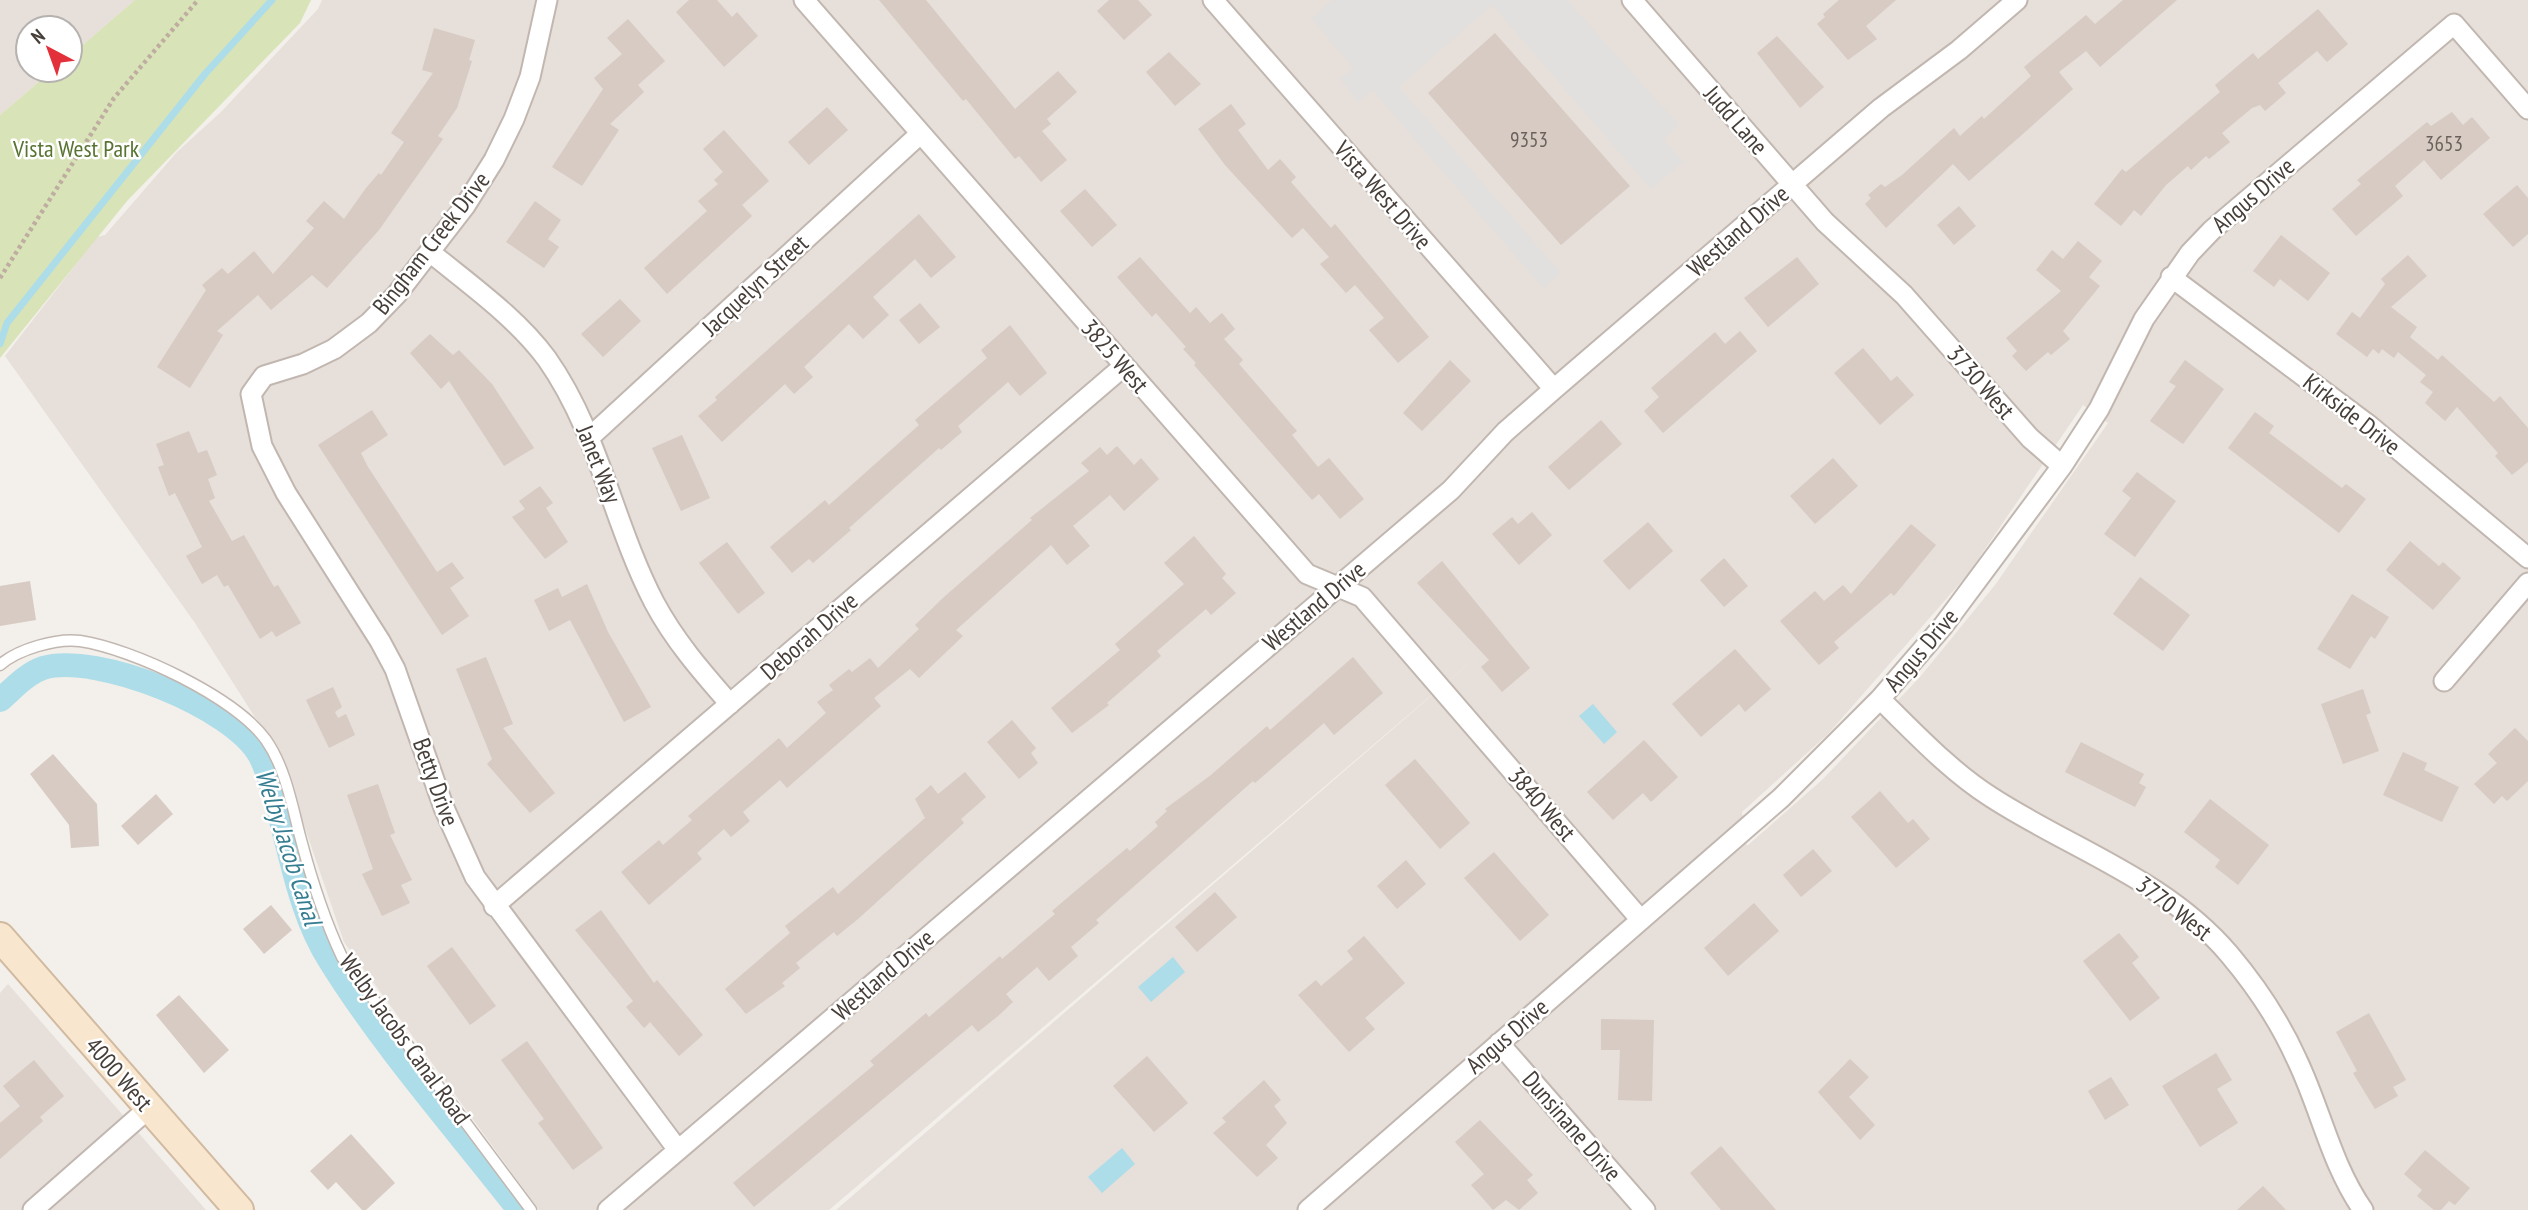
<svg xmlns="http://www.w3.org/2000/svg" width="2528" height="1210" viewBox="0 0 2528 1210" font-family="'PT Sans Narrow',sans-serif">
<rect width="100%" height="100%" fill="#f3efea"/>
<path fill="#e7dfd9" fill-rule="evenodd" d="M0,0H135L70,56V28H28V70H53L0,115Z
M322,0H2528V1210H836L1489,646L829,1210H539L344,942L281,758L195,623L5,356L97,237L105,235L177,152L221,112L318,9ZM2083,405L2108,423L1995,585L1920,677L1822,780L1747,846L1742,812L1828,734L1968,574Z
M8,984L206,1210H0V993Z"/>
<path fill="#d8e3b7" d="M135,0H311L300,23L127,201L0,358V115L53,70H70V56Z"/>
<path fill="#e2e0de" d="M1332,0H1567L1679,125L1664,139L1683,162L1651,189L1492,5L1399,87L1561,273L1543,288L1372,90L1358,102L1340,79L1353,68L1311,18Z"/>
<path fill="#addde9" d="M1593,704L1617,732L1604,744L1579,716Z
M1173,957L1185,972L1151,1002L1138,987Z
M1122,1148L1135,1164L1102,1193L1088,1177Z"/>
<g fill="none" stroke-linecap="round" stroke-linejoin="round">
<path stroke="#addde9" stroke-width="7" d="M0,344L7,323L205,74L272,0"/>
<path stroke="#addde9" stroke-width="24" d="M0,700C13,689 26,674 43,668C96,652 234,707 260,756C268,771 272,789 277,806C292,858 300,914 330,961C385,1049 455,1128 519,1210"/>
</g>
<path fill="#d7cbc4" d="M689,0H717L732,17L737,12L758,36L724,67L676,12Z
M879,0H926L1015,109L1058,71L1077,92L1047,119L1051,124L1042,131L1067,160L1041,182L1019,156L1015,159L966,99L963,101Z
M1109,0H1138L1152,15L1124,40L1097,11Z
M1839,0H1896L1866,26L1877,39L1848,60L1817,24L1825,17L1823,14Z
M2123,0H2177L2100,67L2086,51L2059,72L2073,89L2016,140L1969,181L1953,164L1886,228L1865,204L1871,198L1868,195L1881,184L1885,187L1902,175L1954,128L1960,136L1982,116L1984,119L2031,76L2024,67L2086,15L2095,24Z
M2318,9L2348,44L2327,62L2317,51L2278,83L2286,93L2265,111L2260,105L2252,108L2222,133L2230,142L2209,159L2206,156L2191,170L2188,166L2166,185L2141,216L2134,210L2121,226L2094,204L2122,169L2126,172L2220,92L2215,85L2253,53L2258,59Z
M628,19L665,61L638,85L644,92L610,124L619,130L582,186L552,167L603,89L594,78L622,54L607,38Z
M434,28L475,40L469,60L472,61L457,108L438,136L443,139L379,230L327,288L312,275L271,310L258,295L217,331L223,335L190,388L157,367L206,290L202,285L222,268L228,274L254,251L273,274L314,228L306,221L324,201L344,219L366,188L379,173L381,175L404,142L391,133L433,73L422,70Z
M1495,33L1630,186L1561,245L1428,93Z
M1777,36L1824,87L1800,108L1757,53Z
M1169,52L1201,84L1175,106L1146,72Z
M1231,104L1246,124L1238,130L1268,170L1280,159L1296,177L1291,182L1331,228L1335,224L1429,337L1398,363L1369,330L1384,318L1355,285L1346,293L1320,264L1329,257L1303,228L1292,238L1225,165L1198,129Z
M827,107L848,130L809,165L788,142Z
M2452,112L2463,125L2472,117L2490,138L2441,180L2424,160L2395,186L2403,196L2356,236L2332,209L2361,184L2357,180L2427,122L2431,126Z
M724,130L769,181L742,205L752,216L667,294L644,268L707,211L698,201L718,184L714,180L723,172L703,149Z
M2517,185L2528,198V234L2513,247L2483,214Z
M1085,189L1117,225L1092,247L1060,211Z
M535,201L561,220L548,239L559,247L544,268L506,242Z
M1959,206L1976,226L1954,245L1937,225Z
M919,214L956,257L931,278L915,259L873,297L889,315L863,339L849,324L804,367L813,377L794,394L785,384L722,442L698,416L717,400L715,397Z
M2281,235L2330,273L2308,301L2280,279L2274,287L2253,271Z
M2078,241L2102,261L2089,277L2100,286L2063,331L2070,339L2051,355L2048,352L2026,371L2012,356L2017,351L2006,338L2061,291L2036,270L2052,250L2063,259Z
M2408,255L2427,276L2391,307L2417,327L2410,337L2438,360L2442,355L2494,402L2500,396L2528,428V462L2512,475L2495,456L2498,453L2457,407L2445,421L2425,403L2433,392L2420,382L2426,375L2398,352L2394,358L2382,349L2379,354L2373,349L2367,357L2336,334L2352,312L2360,318L2385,284L2381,279Z
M1140,257L1190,313L1196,307L1210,323L1222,313L1235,329L1224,339L1243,360L1239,364L1297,431L1292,435L1318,467L1329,458L1364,499L1340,519L1319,494L1312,500L1194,365L1196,363L1183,349L1186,347L1156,313L1152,317L1117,277Z
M1797,257L1819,284L1768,327L1744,298Z
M620,299L641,321L603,357L581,334Z
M920,303L940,327L919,344L899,320Z
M1010,325L1047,373L1020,396L1008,382L958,426L962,432L941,450L939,448L849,528L851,530L813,563L809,559L792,573L770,547L825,500L829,505L919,425L915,420L987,358L981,350Z
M1740,331L1757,351L1663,433L1644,411L1659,397L1651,388L1715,332L1725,344Z
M430,334L453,355L459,350L492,384L534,448L504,466L449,381L441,389L410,353Z
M1863,348L1891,381L1897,376L1914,395L1880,425L1834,373Z
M1450,360L1471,381L1422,431L1403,413Z
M2185,360L2224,389L2183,444L2150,421L2176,386L2169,382Z
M372,410L388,435L361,453L368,467L437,572L452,562L464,578L450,588L469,616L442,635L318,445Z
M2255,412L2274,426L2269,433L2342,488L2346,484L2366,499L2339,533L2228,448Z
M1601,420L1622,444L1569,490L1548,467Z
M189,431L198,453L207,450L217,475L208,479L215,498L209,501L232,541L244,535L274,587L278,585L301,623L276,637L272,631L260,639L228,585L224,587L217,575L202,584L186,556L202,547L175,493L169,496L158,467L164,465L156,444Z
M682,435L710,498L681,511L652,448Z
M1117,446L1134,465L1141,458L1159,479L1124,511L1110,495L1073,526L1090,546L1067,565L1051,545L956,630L963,636L919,678L910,669L874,698L881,706L787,788L780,780L743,812L750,821L731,837L724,829L697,853L702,859L649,905L621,872L659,840L663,845L692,820L688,816L779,738L787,748L826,713L817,702L833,690L829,685L849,669L852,672L870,658L878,668L919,629L915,625L944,597L1032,520L1030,518L1089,471L1081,463L1100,447L1107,455Z
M1833,458L1858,486L1815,524L1790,496Z
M2137,472L2176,501L2135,557L2104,534L2131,498L2122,491Z
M540,486L553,503L546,508L568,542L545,559L512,517L525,509L519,501Z
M1532,512L1552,535L1519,565L1492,534L1512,517L1518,524Z
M1648,522L1673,551L1629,590L1603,561Z
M1911,524L1936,545L1894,596L1891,593L1834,642L1839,648L1819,665L1780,621L1815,591L1824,601L1843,585L1851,594Z
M1194,536L1226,574L1222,578L1236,593L1211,615L1206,609L1157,651L1161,656L1107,703L1109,705L1072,733L1051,708L1120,650L1115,644L1184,584L1164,563Z
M2410,541L2439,566L2443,562L2461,578L2433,610L2386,570Z
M727,542L765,593L738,614L699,563Z
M1724,558L1748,586L1724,607L1700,580Z
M1442,561L1530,668L1502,692L1481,667L1489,660L1417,583Z
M2140,577L2190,615L2163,651L2113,614Z
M30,581L36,620L0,626V586Z
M587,584L608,632L651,707L624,722L570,620L549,631L534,600L558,588L562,597Z
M2352,594L2389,617L2375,639L2371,636L2350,669L2317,649Z
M1735,649L1771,689L1745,712L1739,704L1701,737L1672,704Z
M486,657L513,724L503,728L555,793L530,813L487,764L492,759L456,669Z
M1353,657L1383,693L1334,735L1324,723L1255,783L1253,781L1096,920L1099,923L1071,947L1078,956L1049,981L1037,967L1006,994L1013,1002L998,1016L978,1032L972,1025L754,1207L733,1183L874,1065L870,1061L926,1013L929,1017L1000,956L1002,959L1055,914L1052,911L1073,893L1127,848L1130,851L1158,826L1155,822L1167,811L1165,809L1211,775L1267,726L1270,730Z
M333,687L342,707L335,712L338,718L346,714L355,735L329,748L306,700Z
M2363,689L2371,713L2366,715L2379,751L2343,764L2321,704Z
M1012,720L1036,748L1031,753L1038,763L1019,779L987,742Z
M2515,728L2528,741V781L2507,801L2502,796L2494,804L2474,784L2497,763L2488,754Z
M1644,740L1678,777L1651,802L1643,793L1613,820L1587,792Z
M2081,742L2144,774L2139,783L2146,787L2135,807L2065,772Z
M2403,752L2427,763L2424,770L2459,787L2442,822L2383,795Z
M53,754L97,804L99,846L71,848L69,825L30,774Z
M1415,759L1470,823L1440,849L1385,785Z
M965,772L986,797L961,819L964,823L858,919L837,936L834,932L796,963L800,968L782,983L785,986L746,1014L725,989L790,933L785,926L833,887L838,894L925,818L915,799L931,785L938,794Z
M378,784L395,833L390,835L412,880L401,885L410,903L382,916L362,874L373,869L347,795Z
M1880,791L1908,823L1913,819L1930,839L1896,868L1851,817Z
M156,794L173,814L138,845L121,826Z
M2210,799L2269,845L2238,885L2215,867L2220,860L2184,832Z
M1813,849L1832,871L1801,897L1783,875Z
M1494,852L1549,915L1520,941L1464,878Z
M1406,860L1426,884L1397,909L1377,886Z
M1215,892L1237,917L1197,952L1175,927Z
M1754,903L1779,931L1728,976L1704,948Z
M271,905L292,930L264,954L243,929Z
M601,910L654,983L657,980L703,1035L679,1056L650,1022L644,1028L626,1007L633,1001L575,930Z
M2119,933L2139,957L2132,963L2160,998L2130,1021L2083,961Z
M1364,936L1405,983L1365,1018L1375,1029L1349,1052L1298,995L1316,980L1321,986L1353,959L1347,951Z
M452,947L496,1006L470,1025L427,966Z
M179,995L229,1050L204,1073L156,1015Z
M2369,1013L2406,1080L2393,1087L2398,1096L2375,1109L2353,1073L2357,1071L2336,1032Z
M1601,1019L1654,1020L1652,1101L1618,1100L1620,1050H1601Z
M527,1041L603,1148L573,1170L538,1123L544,1119L501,1060Z
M2216,1053L2232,1080L2217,1089L2238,1123L2200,1147L2162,1086Z
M1147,1056L1188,1103L1154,1132L1113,1086Z
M1850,1059L1869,1077L1849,1097L1875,1125L1860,1140L1818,1092Z
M34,1060L64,1096L40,1117L43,1121L0,1159V1123L20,1106L3,1086Z
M2111,1077L2129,1105L2105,1120L2088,1091Z
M1264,1080L1281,1100L1274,1106L1287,1123L1266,1145L1278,1158L1257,1177L1213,1133L1226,1122L1222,1118Z
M1480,1120L1533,1175L1527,1180L1538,1193L1519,1210L1506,1200L1493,1210L1471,1185L1484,1174L1455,1142Z
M351,1134L395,1183L366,1210H362L336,1182L328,1190L310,1171Z
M1721,1146L1776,1210H1721L1690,1173Z
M2425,1150L2470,1188L2455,1205L2449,1201L2441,1210H2434L2417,1196L2422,1190L2404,1174Z
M2263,1186L2286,1210H2237Z"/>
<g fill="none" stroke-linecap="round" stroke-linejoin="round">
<defs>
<path id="service" d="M0,665C18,649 57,638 80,641C133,649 235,697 266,740C285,767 292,805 300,836C311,878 323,917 342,957L531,1210"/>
<path id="minor" d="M547,0L530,77L514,119L494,160L465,206L397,294L369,323L334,349L303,364L264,376L251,394L262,446L286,493L380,641L395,669L444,808L475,877L678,1150
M804,0L1307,574L1362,597L1641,920
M1213,0L1554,389
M1632,0L1825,222L1904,295L2030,438L2062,466
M430,252C470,285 516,317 547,359C599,433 613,523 654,602C674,640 702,672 730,704
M2171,277L2370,426L2528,558
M590,437L920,134
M2444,681L2528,583
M1880,699C1915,733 1950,771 1991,797C2071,849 2165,879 2229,954C2256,986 2280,1022 2297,1060C2321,1110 2331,1164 2363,1210
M494,906L1124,366
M1499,1043L1645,1210
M33,1210L149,1108
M608,1210L1451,490L1505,432L1554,389L1881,108L1959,50L2017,0
M1308,1210L1781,798L1880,699L1943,626L2062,466L2099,409L2144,319L2190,253L2212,230L2454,24L2528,109"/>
<path id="secondary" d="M0,937L239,1210"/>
</defs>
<use href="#service" stroke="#c1b7b0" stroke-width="13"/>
<use href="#minor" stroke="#c1b7b0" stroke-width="23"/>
<use href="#secondary" stroke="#d1baa0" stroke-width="32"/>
<path stroke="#beada0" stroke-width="4.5" stroke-dasharray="3.5 3.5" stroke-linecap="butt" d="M0,278L114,98L198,0"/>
<use href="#service" stroke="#fff" stroke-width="10"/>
<use href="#minor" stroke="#fff" stroke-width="19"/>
<use href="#secondary" stroke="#f9e6ce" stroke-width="28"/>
</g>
<g text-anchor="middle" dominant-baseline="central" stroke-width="5" stroke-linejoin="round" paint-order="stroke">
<g font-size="21" fill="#6a615c">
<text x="1529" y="139">9353</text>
<text x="2444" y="143">3653</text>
</g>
<g font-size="24" fill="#463e39" stroke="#fff">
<text transform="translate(1736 120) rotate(49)">Judd Lane</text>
<text transform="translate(1383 195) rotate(49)">Vista West Drive</text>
<text transform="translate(2253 195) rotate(-41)">Angus Drive</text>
<text transform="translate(1738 231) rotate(-41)">Westland Drive</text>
<text transform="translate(431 243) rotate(-52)">Bingham Creek Drive</text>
<text transform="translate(755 285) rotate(-43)">Jacquelyn Street</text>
<text transform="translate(1115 356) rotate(49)">3825 West</text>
<text transform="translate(1981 382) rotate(49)">3730 West</text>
<text transform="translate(2352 414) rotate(38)">Kirkside Drive</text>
<text transform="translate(599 464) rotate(68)">Janet Way</text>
<text transform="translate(1314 606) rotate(-40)">Westland Drive</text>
<text transform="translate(809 636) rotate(-41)">Deborah Drive</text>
<text transform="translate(1921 650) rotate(-50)">Angus Drive</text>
<text transform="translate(436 782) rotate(70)">Betty Drive</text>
<text transform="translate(1542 804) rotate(49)">3840 West</text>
<text transform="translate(2174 908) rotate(38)">3770 West</text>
<text transform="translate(883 975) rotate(-41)">Westland Drive</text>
<text transform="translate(1507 1036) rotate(-41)">Angus Drive</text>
<text transform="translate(405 1039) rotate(54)">Welby Jacobs Canal Road</text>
<text transform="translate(119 1074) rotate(49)">4000 West</text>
<text transform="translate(1572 1126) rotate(49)">Dunsinane Drive</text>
</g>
<g font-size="24" fill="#587332" stroke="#fff">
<text x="76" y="148">Vista West Park</text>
</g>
<g font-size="26" font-style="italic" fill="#367d91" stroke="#fff">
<text transform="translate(289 847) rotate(72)">Welby Jacob Canal</text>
</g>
</g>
<g transform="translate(49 49) rotate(319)"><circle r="33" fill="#ffffff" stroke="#b5b2b0" stroke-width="2"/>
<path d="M0-5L12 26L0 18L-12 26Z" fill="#e3313b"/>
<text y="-10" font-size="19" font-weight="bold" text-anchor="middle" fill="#463e39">N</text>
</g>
</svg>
